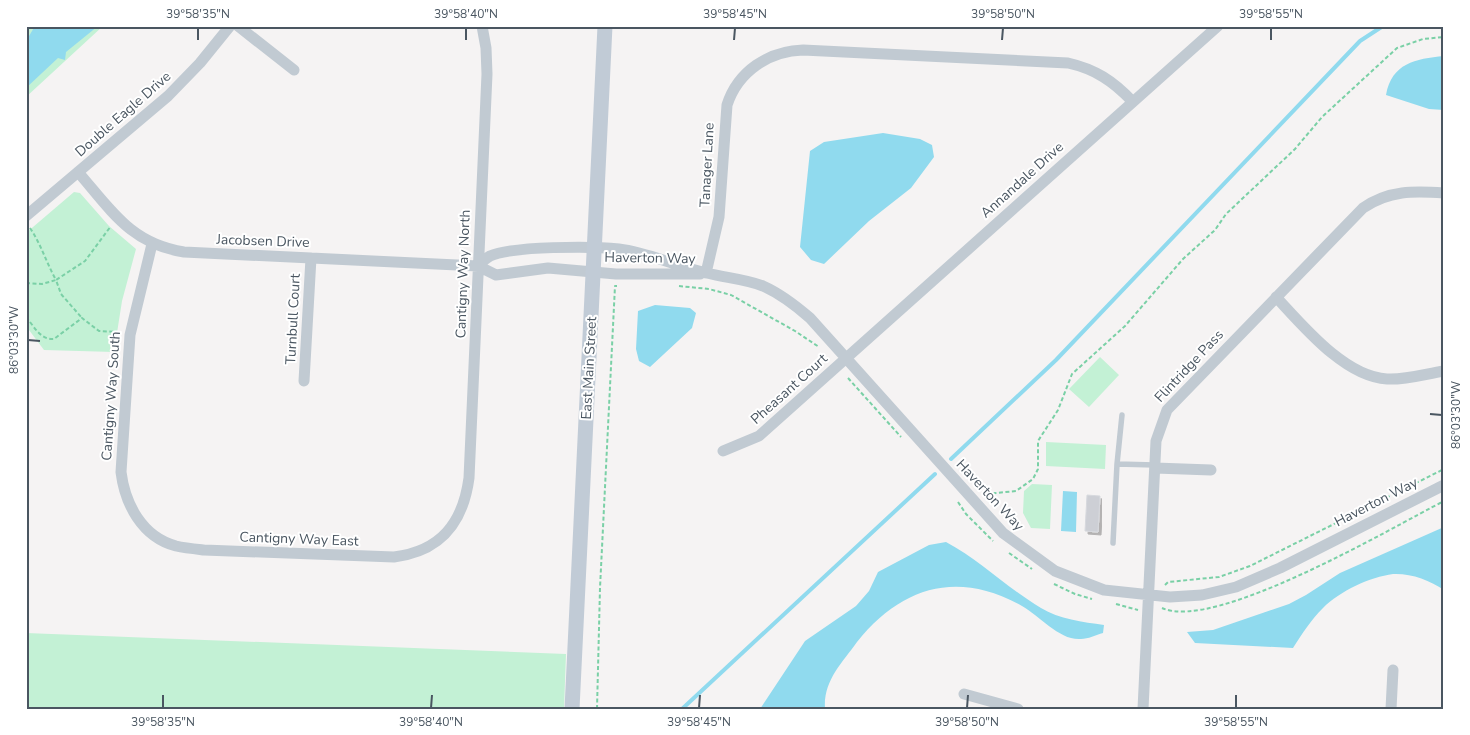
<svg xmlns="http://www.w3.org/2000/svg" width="1470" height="735" viewBox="0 0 1470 735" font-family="'Nunito Sans',sans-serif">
<defs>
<filter id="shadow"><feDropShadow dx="3" dy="3" stdDeviation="0" flood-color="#0004"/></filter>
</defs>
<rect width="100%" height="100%" fill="#f5f3f3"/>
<path fill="#c3f1d5" d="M26,26H103L26,97Z
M74,192L80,193L109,226L136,249L122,301L114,352L44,350L26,326V233Z
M1100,357L1119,375L1089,407L1069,389Z
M1046,442L1106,445L1105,469L1046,466Z
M1032,484L1052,485L1050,529L1031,528L1023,513L1024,491Z
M26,633L566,654L564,709H26Z"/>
<path fill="#90daee" d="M35,26H98L66,52L65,60L58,58L26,88V41Z
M1444,56V110L1429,109L1386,95C1392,63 1415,59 1444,56Z
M883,133L920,139L932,145L934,157L911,188L869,221L824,264L811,260L800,247L810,151L824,142Z
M655,305L690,308L696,313L692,328L650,367L639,361L636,349L638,311Z
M1063,491L1077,492L1076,532L1061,531Z
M1444,527V590C1430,580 1410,573 1393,574C1370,577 1340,591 1323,608C1311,620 1302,634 1293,648L1195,643L1187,632L1213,630L1289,604L1306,595L1340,573Z
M946,542C980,560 1007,588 1041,608C1059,619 1083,622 1104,625L1103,633C1096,635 1088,639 1081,639C1060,641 1040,616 1022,606C958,570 902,586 857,642C842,663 823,681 825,709H760L805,641L856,606L869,591L878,572L929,545Z"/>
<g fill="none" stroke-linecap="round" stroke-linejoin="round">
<path stroke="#90daee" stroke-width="4" d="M951,459L1056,360L1360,41L1383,26
M682,709L935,474"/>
</g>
<path fill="#cdcfd5" stroke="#d7d9de" filter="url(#shadow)" d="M1087,495L1100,496L1098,532L1085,531Z"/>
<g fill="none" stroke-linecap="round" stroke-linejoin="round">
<path stroke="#7ad0a6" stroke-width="2" stroke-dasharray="4 2.5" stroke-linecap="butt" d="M30,228C41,244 46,262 56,280L85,261L111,226
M26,283L42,284L56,280L61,294L82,318
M679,286L709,289L731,295L795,331L819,347
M26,317C34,326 40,340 54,339L82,318L99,331L118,332
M848,378L901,437
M986,494L1016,491L1033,479L1038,469V441L1058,410L1072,374L1125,326L1183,259L1215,230L1226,214L1295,149L1322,117L1397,48L1423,39L1444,37
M958,502L966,514L993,541
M1009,553L1032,569
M1054,584L1075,594L1092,599
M1165,585L1168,582L1219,577L1250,566L1444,469
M1116,604L1138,610
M1162,608C1215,632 1391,528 1444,501
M597,709L600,588L615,286H617"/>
<path stroke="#c1cad2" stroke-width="5.5" d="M1117,464L1122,415
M1113,543L1117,464L1155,465"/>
<path stroke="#c1cad2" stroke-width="11" d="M238,26L294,70
M78,172C111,210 131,244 184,252L478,266L496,275L548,268L616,274H700
M26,216L168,96L200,63L230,26
M152,244L130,335L121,472C125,504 142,537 176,546C185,548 195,549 204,550L394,557C441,551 463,523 469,478L487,74L486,48L482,26
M478,266C482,262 486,258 490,256C512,246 593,246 619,249C650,253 678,267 707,273C726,278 745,279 763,286C781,294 795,305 810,318L1003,533L1055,571L1104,590L1170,597L1202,595L1236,587L1280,568L1444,485
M706,273L719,217L727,105C738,71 769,51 803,50L1068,63C1095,69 1113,81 1132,101
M1276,297C1303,326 1345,377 1387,379C1406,380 1425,374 1444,371
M304,381L311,258
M723,451L759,436L1218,26
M1155,468L1211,470
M964,694L1018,709
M1143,709L1156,441L1167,410L1363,208C1389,190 1414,191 1444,193
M1391,709L1393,670"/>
<path stroke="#c1cbd6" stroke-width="15" d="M572,709L605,26"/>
</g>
<path fill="none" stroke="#4a5661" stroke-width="2" d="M198,40V28M466,40V28M734,40L735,28M1002,40L1003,28M1271,40V28M28,340L40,341M1430,414L1442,415M163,708V695M431,708L432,695M699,708L700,695M967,708L968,695M1236,708V695"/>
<g text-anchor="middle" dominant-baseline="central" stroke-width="4" stroke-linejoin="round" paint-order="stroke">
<g font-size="14" fill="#4a5661" stroke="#fff">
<text transform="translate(123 114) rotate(-41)">Double Eagle Drive</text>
<text transform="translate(707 165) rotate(-87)">Tanager Lane</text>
<text transform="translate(1022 180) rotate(-42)">Annandale Drive</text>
<text transform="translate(263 241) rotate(2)">Jacobsen Drive</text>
<text transform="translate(650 258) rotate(1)">Haverton Way</text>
<text transform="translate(463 274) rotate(-88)">Cantigny Way North</text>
<text transform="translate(293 319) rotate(-87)">Turnbull Court</text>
<text transform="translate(1189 366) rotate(-47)">Flintridge Pass</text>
<text transform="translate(589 368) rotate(-87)">East Main Street</text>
<text transform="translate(789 389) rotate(-42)">Pheasant Court</text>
<text transform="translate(111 396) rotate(-86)">Cantigny Way South</text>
<text transform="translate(990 495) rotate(47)">Haverton Way</text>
<text transform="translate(1376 502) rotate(-27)">Haverton Way</text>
<text transform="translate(299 539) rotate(2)">Cantigny Way East</text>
</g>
</g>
<rect width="1470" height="735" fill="none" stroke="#ffffff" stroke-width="55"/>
<rect x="28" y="28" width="1414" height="680" fill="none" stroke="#4a5661" stroke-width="2"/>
<g font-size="12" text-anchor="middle" fill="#4a5661">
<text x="198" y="18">39°58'35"N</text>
<text x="466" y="18">39°58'40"N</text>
<text x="735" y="18">39°58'45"N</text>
<text x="1003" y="18">39°58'50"N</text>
<text x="1271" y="18">39°58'55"N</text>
<text transform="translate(14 340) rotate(-90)" y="4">86°03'30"W</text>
<text transform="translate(1456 415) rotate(-90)" y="4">86°03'30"W</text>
<text x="163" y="726">39°58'35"N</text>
<text x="431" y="726">39°58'40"N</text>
<text x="699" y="726">39°58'45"N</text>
<text x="967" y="726">39°58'50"N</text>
<text x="1236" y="726">39°58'55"N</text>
</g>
</svg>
